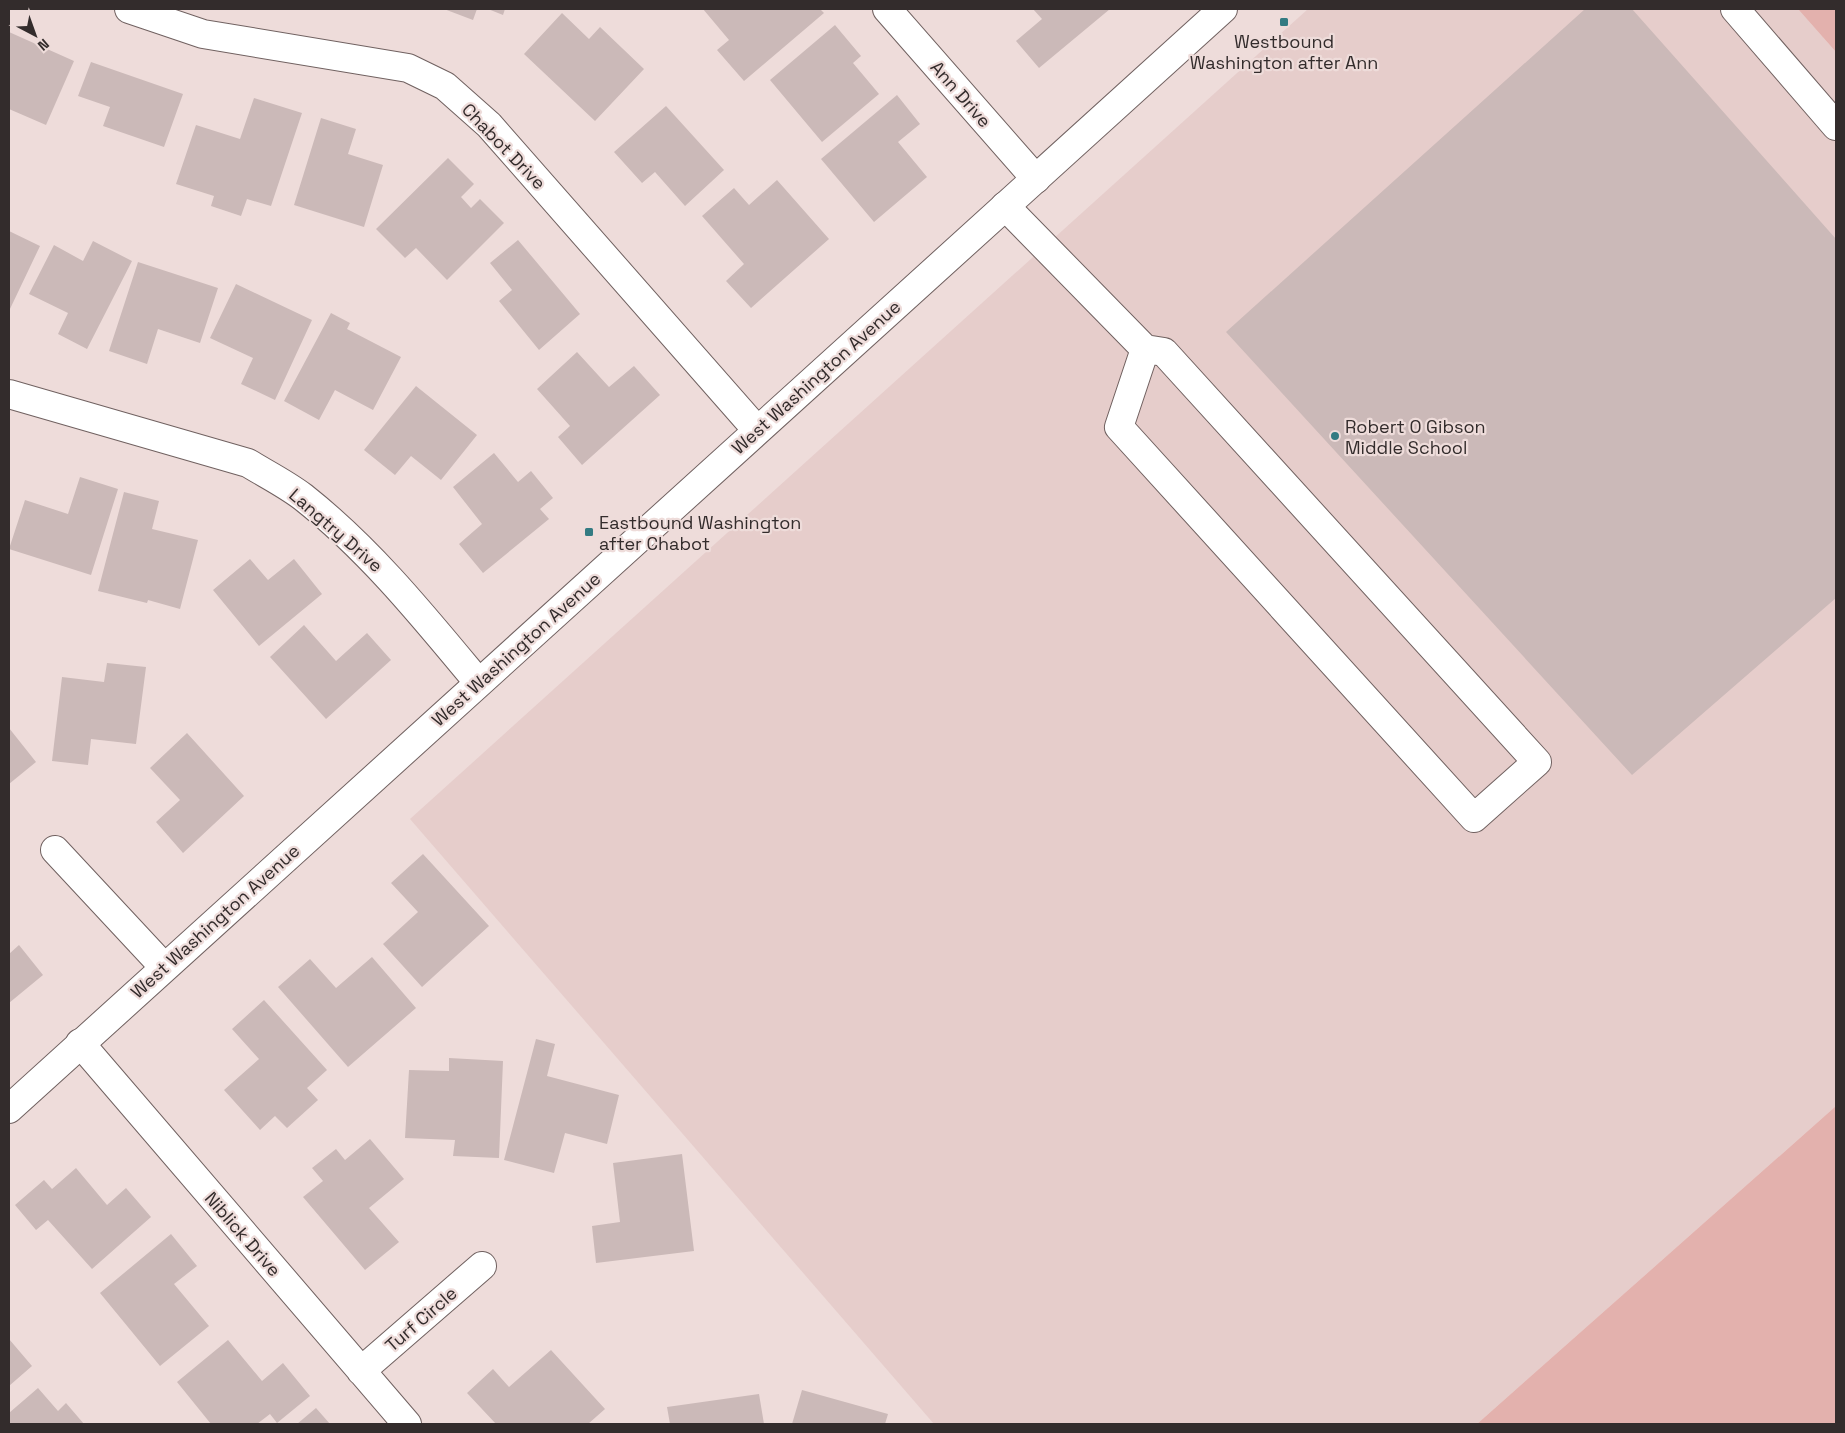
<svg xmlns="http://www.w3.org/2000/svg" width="1845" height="1433" viewBox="0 0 1845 1433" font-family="'Space Grotesk',sans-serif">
<rect width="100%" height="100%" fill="#eedcda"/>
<path fill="#e6cdcb" d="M1308,9H1798L1836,52V1106L1477,1424H934L410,819Z"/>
<path fill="#e3b1ad" d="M1798,9H1836V52Z
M1836,1106V1424H1477Z"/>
<path fill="#cbb9b8" d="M444,9H477L473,20Z
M488,9H505L503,15Z
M703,9H820L824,13L744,81L717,50L729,40Z
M1033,9H1110L1039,68L1016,41L1042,19Z
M1585,9H1632L1836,239V598L1632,775L1226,332Z
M562,13L589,39L600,27L644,69L595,121L524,54Z
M835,25L861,56L853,63L879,94L822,142L770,80Z
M9,32L74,61L46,125L9,109Z
M91,62L183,94L164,147L103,126L110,107L78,96Z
M897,95L920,124L898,142L927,177L874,222L821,159Z
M254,98L302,113L271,206L247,199L241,216L211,206L214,196L176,184L196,125L240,139Z
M666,106L724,170L685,206L655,172L642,183L614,152Z
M321,118L356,129L348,154L383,165L364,227L294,205Z
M448,158L474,184L461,197L471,208L480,199L504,223L447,280L416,248L405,258L376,229Z
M777,180L829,239L751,308L726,281L744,264L702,216L734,188L749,205Z
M9,231L40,246L9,311Z
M518,240L580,314L539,350L499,301L512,290L490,263Z
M93,241L132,261L87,349L58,334L68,313L29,294L54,245L83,261Z
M138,262L218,288L200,343L158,329L147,364L109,351Z
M236,284L312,320L275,400L241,384L253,358L210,338Z
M331,313L350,323L347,329L401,357L373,410L335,390L319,420L284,401Z
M577,352L609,387L634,366L660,395L582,465L558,437L570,426L537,389Z
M416,386L477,435L441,480L411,456L395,475L364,450Z
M494,453L518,482L531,471L553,498L540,509L549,519L483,573L459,544L482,524L453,487Z
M80,477L118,489L91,575L9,549L25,500L68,514Z
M124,492L159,501L152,529L198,540L180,609L148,600L147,603L98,591Z
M250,559L268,580L294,559L322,594L259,646L213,590Z
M304,625L336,661L367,633L391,660L326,719L270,657Z
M107,663L146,667L136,744L91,739L88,765L52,761L62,677L104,682Z
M9,728L36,762L9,784Z
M187,733L244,796L183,853L156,822L180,800L150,768Z
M423,854L489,926L422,987L383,944L418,912L391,883Z
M19,945L43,975L9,1003V954Z
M372,957L416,1008L348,1067L278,987L310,959L336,988Z
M264,1000L327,1070L307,1088L318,1100L287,1128L275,1116L260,1130L224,1090L259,1059L232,1029Z
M536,1039L555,1044L547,1076L619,1095L607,1144L565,1133L554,1173L504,1160Z
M449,1058L503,1061L499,1158L453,1156L455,1140L405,1138L409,1070L449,1071Z
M370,1139L404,1179L369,1208L399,1242L365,1270L303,1197L323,1181L312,1168L336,1149L345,1160Z
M682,1154L694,1251L596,1263L592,1226L620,1222L613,1163Z
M76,1168L107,1205L126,1188L151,1217L92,1269L48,1220L36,1230L15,1205L44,1180L52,1189Z
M171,1234L197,1266L174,1284L209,1326L160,1366L100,1293Z
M9,1339L32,1366L9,1386Z
M228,1340L262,1381L283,1363L310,1396L277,1423L270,1414L257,1424H211L177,1382Z
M551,1350L605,1409L588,1424H496L467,1393L493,1369L509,1387Z
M38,1388L58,1411L66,1403L84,1424H9V1413Z
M802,1390L888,1414L885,1424H792Z
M759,1394L764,1424H670L667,1407Z
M316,1408L330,1424H297Z"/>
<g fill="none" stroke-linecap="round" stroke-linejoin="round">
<defs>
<path id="minor" d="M129,9L203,34L408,68L445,86L489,125L757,430
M887,9L1036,179
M1735,9L1836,126
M1005,206L1145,349L1164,352L1537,762L1474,818L1119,427L1145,349
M9,394L248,463C266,474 286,484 303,497C370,550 424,617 478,682
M55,850L164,967
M80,1043L407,1424
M361,1371L482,1266"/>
<path id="major" d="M9,1109L1223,9"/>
</defs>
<use href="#minor" stroke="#706160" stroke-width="30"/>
<use href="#major" stroke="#706160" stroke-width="30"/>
<use href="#minor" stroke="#fff" stroke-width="28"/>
<use href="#major" stroke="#fff" stroke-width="28"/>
</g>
<g fill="#337b82" stroke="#eedcda" stroke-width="2">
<rect x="1279" y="17" width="10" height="10" rx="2.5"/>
<circle cx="1335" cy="436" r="5"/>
<rect x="584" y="527" width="10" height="10" rx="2.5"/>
</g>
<g text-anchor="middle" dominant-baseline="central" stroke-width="4.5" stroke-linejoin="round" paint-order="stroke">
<g font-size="18" fill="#332c2c" stroke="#eedcda" text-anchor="start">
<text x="1284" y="41" text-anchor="middle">Westbound<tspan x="1284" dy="21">Washington after Ann</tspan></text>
<text x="1345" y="426">Robert O Gibson<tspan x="1345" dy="21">Middle School</tspan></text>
<text x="599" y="522">Eastbound Washington<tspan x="599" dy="21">after Chabot</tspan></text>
</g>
<g font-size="18" fill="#332c2c" stroke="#eedcda">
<text transform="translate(961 94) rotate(49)">Ann Drive</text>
<text transform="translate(504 146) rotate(46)">Chabot Drive</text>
<text transform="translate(816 377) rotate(-42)">West Washington Avenue</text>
<text transform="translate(336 530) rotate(41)">Langtry Drive</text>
<text transform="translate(516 649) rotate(-42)">West Washington Avenue</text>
<text transform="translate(215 921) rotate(-42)">West Washington Avenue</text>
<text transform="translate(243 1234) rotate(49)">Niblick Drive</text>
<text transform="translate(421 1319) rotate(-41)">Turf Circle</text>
</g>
</g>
<rect width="1845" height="1433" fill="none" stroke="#332c2c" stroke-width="20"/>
<g transform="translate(35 35) rotate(139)" stroke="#eedcda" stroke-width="4" paint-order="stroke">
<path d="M0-4L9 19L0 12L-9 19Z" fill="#332c2c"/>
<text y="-8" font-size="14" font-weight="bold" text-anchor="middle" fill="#332c2c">N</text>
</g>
</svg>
